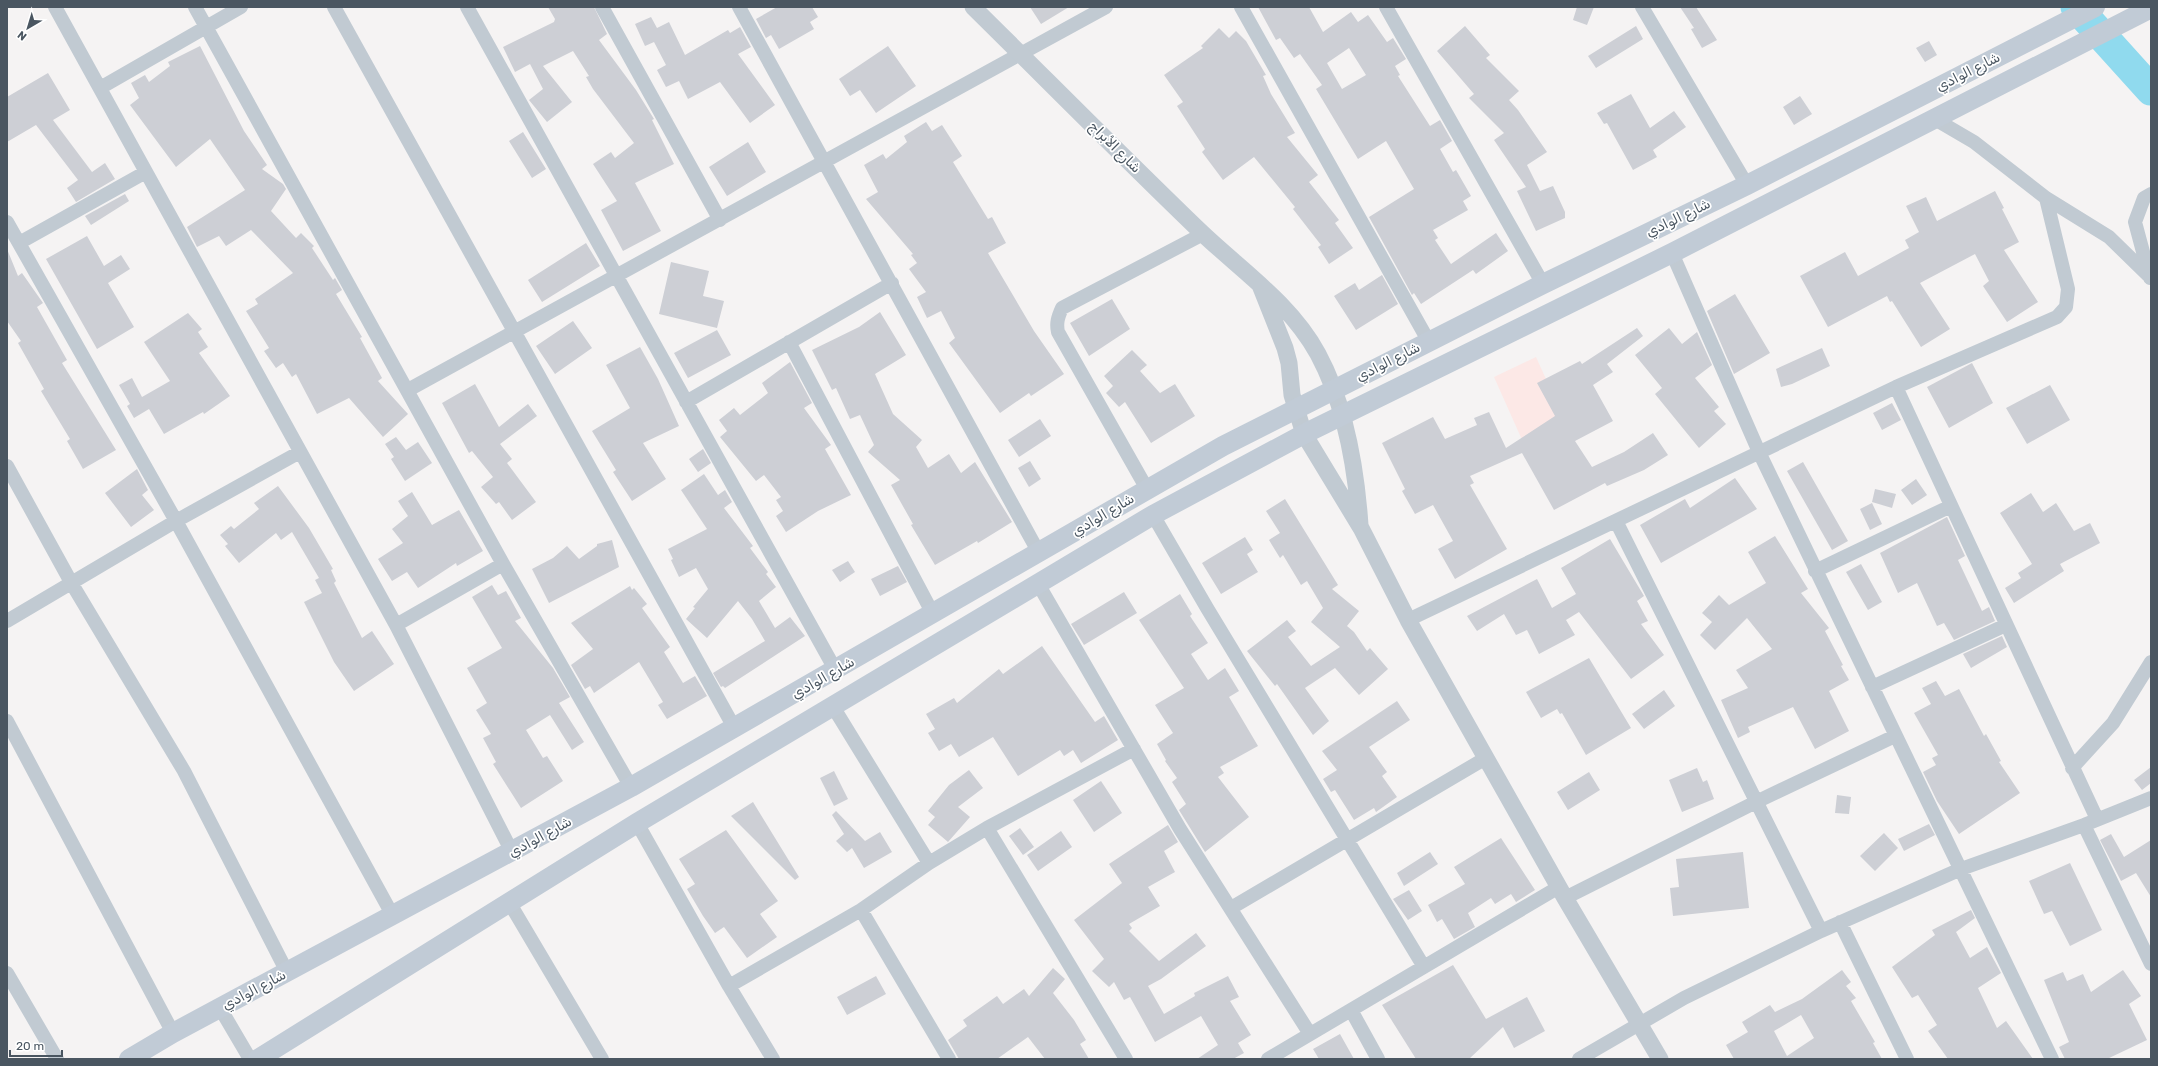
<svg xmlns="http://www.w3.org/2000/svg" width="2158" height="1066" viewBox="0 0 2158 1066" font-family="Rubik,Vazirmatn,sans-serif">
<rect width="100%" height="100%" fill="#f5f3f3"/>
<path fill="#fce8e6" d="M1536,357L1570,432L1527,451L1494,377Z"/>
<g fill="none" stroke-linecap="round" stroke-linejoin="round">
<path stroke="#90daee" stroke-width="31" d="M2076,7L2151,90"/>
</g>
<path fill="#cdcfd5" fill-rule="evenodd" d="M548,7H594L607,34L599,40L636,90L654,119L652,120L674,164L635,183L661,231L623,251L601,210L617,201L593,164L611,152L615,158L634,143L593,89L586,77L589,76L573,51L543,66L572,102L547,122L529,100L543,89L530,64L515,72L503,47L554,22L555,19Z
M777,7H812L818,17L810,22L814,29L779,49L771,35L766,38L756,19Z
M1030,7H1069L1041,24Z
M1258,7H1309L1323,32L1351,12L1358,22L1368,15L1387,42L1393,38L1406,59L1395,66L1400,75L1398,76L1430,126L1440,120L1452,141L1440,149L1453,172L1456,170L1471,196L1463,201L1468,210L1433,230L1438,238L1435,240L1451,264L1496,233L1508,251L1476,274L1473,270L1421,304L1414,293L1412,295L1369,217L1414,189L1386,141L1358,159L1316,89L1322,85L1300,54L1294,58L1280,38L1276,40ZM1349,48L1366,75L1342,89L1327,63Z
M1577,7H1594L1587,25L1573,20Z
M1680,7H1696L1717,40L1702,48L1691,29L1694,28Z
M651,17L657,28L669,22L685,55L728,30L730,33L740,27L751,47L738,54L775,105L750,123L720,82L688,99L679,81L666,87L657,70L666,65L654,42L645,46L635,24Z
M1465,26L1490,55L1486,58L1519,91L1509,100L1518,110L1547,152L1527,165L1540,191L1553,186L1565,212V218L1536,231L1517,191L1526,187L1494,140L1504,133L1469,98L1474,94L1437,51Z
M1636,26L1643,39L1596,68L1588,56Z
M1219,28L1229,38L1236,31L1246,41L1266,75L1263,76L1271,94L1295,133L1287,137L1318,175L1309,182L1339,220L1335,223L1353,248L1329,264L1318,247L1321,245L1293,209L1295,207L1254,157L1223,180L1202,152L1205,149L1177,106L1183,102L1164,75L1203,48L1201,46Z
M1929,41L1937,55L1925,62L1916,48Z
M200,46L244,131L267,165L262,169L283,184L286,189L271,211L296,238L301,233L314,246L312,248L333,280L335,278L342,290L336,294L362,337L360,338L382,378L378,381L408,414L383,437L349,398L317,414L296,374L292,377L283,363L276,368L264,351L269,348L246,311L258,304L255,299L293,273L251,230L226,246L219,236L197,247L187,227L245,190L210,139L176,167L130,105L139,98L131,83L145,75L149,82L170,66L168,62Z
M888,46L916,86L876,113L860,90L850,96L839,79Z
M48,73L70,110L53,120L92,172L105,163L115,179L76,202L67,188L78,180L36,125L7,142V97Z
M1631,94L1650,128L1674,111L1686,127L1653,150L1657,157L1633,170L1607,123L1604,124L1597,113Z
M1800,96L1812,114L1794,125L1783,107Z
M926,122L932,131L942,125L962,156L953,162L988,219L992,217L1006,243L988,253L1034,331L1064,374L1031,396L1029,393L1000,413L949,343L955,338L941,311L927,318L917,297L926,292L909,269L917,263L911,255L913,254L866,199L878,192L864,165L883,154L886,159L907,142L904,136Z
M523,132L546,169L532,178L509,141Z
M748,142L766,172L727,196L709,167Z
M1995,191L2004,208L2002,209L2019,242L2004,250L2038,302L2007,322L1983,286L1989,281L1975,254L1920,283L1950,329L1921,347L1892,301L1890,302L1887,296L1828,327L1800,276L1845,252L1858,276L1909,248L1905,240L1919,232L1906,206L1926,197L1937,221Z
M125,194L129,201L91,225L85,216Z
M87,236L104,266L121,255L130,269L108,283L134,327L97,349L46,259Z
M586,243L600,266L542,302L528,280Z
M7,249L18,276L22,273L43,303L37,307L67,360L62,363L116,450L83,469L67,441L70,439L41,391L44,389L18,343L21,341L7,321Z
M671,262L709,271L703,296L724,301L717,328L659,314Z
M1382,275L1398,304L1356,330L1334,296L1355,283L1359,290Z
M1735,294L1770,353L1734,374L1707,311Z
M1112,299L1130,329L1089,356L1070,323Z
M880,312L906,355L875,374L893,414L922,440L916,447L928,468L949,454L961,473L975,462L1012,522L978,543L977,541L935,565L911,525L913,524L891,485L900,480L868,452L874,445L860,415L850,419L836,388L832,390L812,350L859,327Z
M188,313L202,329L198,332L208,347L199,353L230,396L204,414L203,412L164,434L149,409L134,418L127,406L130,404L119,385L132,378L142,397L170,381L144,342Z
M573,321L592,348L555,374L536,346Z
M1637,328L1643,336L1607,364L1613,372L1593,385L1613,421L1575,441L1592,467L1624,452L1653,433L1668,455L1644,470L1607,486L1605,483L1554,510L1522,453L1470,476L1474,483L1470,485L1507,549L1455,579L1438,549L1453,541L1433,505L1415,514L1402,491L1405,489L1382,443L1433,417L1445,439L1477,425L1474,418L1489,412L1506,448L1555,416L1537,383L1580,361L1582,364Z
M1669,328L1682,344L1697,332L1712,365L1695,378L1719,407L1714,411L1726,424L1699,448L1655,394L1662,388L1635,355Z
M717,330L731,355L688,378L674,353Z
M640,347L658,379L679,426L643,443L666,479L632,501L613,472L616,470L592,431L630,408L606,365Z
M1822,348L1830,366L1792,384L1781,387L1776,369Z
M1132,350L1147,365L1140,371L1160,393L1175,384L1195,416L1151,443L1125,402L1119,407L1106,393L1113,386L1104,376Z
M790,362L812,403L804,408L831,445L825,449L851,495L818,511L786,532L776,516L783,511L776,500L781,497L764,475L756,481L720,437L727,431L719,420L734,408L740,415L768,393L762,383Z
M1972,363L1993,403L1949,428L1927,387Z
M475,384L499,427L528,404L537,416L500,444L512,459L507,463L536,502L512,520L499,502L496,504L481,487L493,477L472,451L469,453L442,403Z
M2050,385L2070,420L2027,444L2006,408Z
M1892,403L1901,420L1882,430L1873,413Z
M1040,419L1051,436L1019,457L1008,440Z
M396,437L406,450L418,442L432,463L405,481L391,459L394,457L385,444Z
M703,449L711,463L698,472L689,459Z
M1030,461L1041,479L1029,487L1018,468Z
M1803,462L1848,541L1832,550L1787,471Z
M137,469L148,490L142,495L154,510L131,527L105,493Z
M704,474L718,495L725,490L732,502L724,508L753,546L750,548L768,572L766,574L776,587L759,601L775,628L790,617L805,636L725,688L723,686L721,687L713,673L765,641L752,619L738,601L707,638L686,619L695,608L693,607L708,589L696,568L679,577L671,560L673,559L668,549L707,529L681,490Z
M1735,478L1757,509L1661,563L1640,525L1685,499L1690,508Z
M1916,479L1927,495L1912,505L1901,490Z
M278,486L309,528L333,569L331,570L336,581L334,583L362,638L372,631L394,664L354,691L334,662L304,602L322,593L315,580L319,578L292,532L281,540L276,533L239,563L225,546L228,544L220,535L231,526L234,529L259,509L254,503Z
M1875,489L1896,494L1892,508L1872,502Z
M412,492L432,525L459,510L483,551L457,566L456,563L418,588L407,572L392,581L378,559L403,543L392,529L408,516L398,501Z
M2031,493L2043,512L2056,503L2074,531L2090,523L2100,543L2060,564L2064,571L2014,603L2005,588L2021,578L2018,573L2032,564L2000,513Z
M1285,499L1338,585L1332,589L1359,611L1347,626L1354,632L1367,651L1370,648L1388,669L1359,695L1335,668L1305,688L1329,721L1313,735L1277,684L1275,686L1247,651L1287,620L1296,631L1288,637L1311,666L1340,647L1311,622L1323,608L1307,581L1301,585L1283,555L1280,558L1269,540L1280,533L1266,511Z
M1872,503L1882,524L1870,530L1860,509Z
M1947,517L1965,556L1958,560L1982,611L1989,607L1995,621L1954,640L1944,623L1937,626L1917,583L1898,593L1880,553Z
M1775,536L1808,589L1801,593L1829,628L1825,631L1843,665L1841,666L1849,680L1829,691L1849,731L1815,749L1793,707L1748,727L1750,732L1738,738L1721,700L1748,688L1736,670L1772,649L1747,618L1715,650L1700,635L1712,622L1702,613L1719,595L1729,605L1766,583L1748,552Z
M1245,537L1253,550L1247,554L1258,572L1221,594L1202,563Z
M1610,539L1644,596L1637,601L1648,621L1641,624L1664,655L1631,679L1579,612L1566,620L1575,635L1539,654L1527,630L1516,635L1504,614L1477,631L1467,616L1537,579L1552,608L1576,594L1561,568Z
M612,540L619,567L549,603L532,569L553,558L567,546L579,559L597,546V544Z
M848,561L855,572L840,582L832,570Z
M1861,564L1882,602L1868,610L1846,572Z
M898,566L907,582L880,596L871,579Z
M492,585L498,595L506,591L521,618L515,621L553,668L570,697L559,703L584,742L572,750L550,715L526,730L543,758L547,756L563,781L521,808L493,764L496,762L483,738L491,734L476,710L487,703L467,668L502,648L472,597Z
M630,586L632,590L634,588L647,604L642,608L670,647L664,652L683,683L695,676L707,696L667,719L658,705L663,702L639,662L594,693L590,686L585,689L571,665L593,649L571,623Z
M1124,592L1137,613L1084,645L1071,624Z
M1180,594L1192,614L1190,616L1208,643L1191,654L1208,680L1225,668L1239,691L1229,697L1258,746L1220,767L1224,773L1218,777L1249,817L1205,852L1179,810L1186,804L1172,782L1177,778L1165,761L1166,760L1157,744L1173,733L1155,705L1184,688L1139,620Z
M2002,636L2007,647L1971,668L1963,654Z
M1042,646L1095,722L1104,716L1118,740L1081,763L1073,750L1064,756L1060,750L1018,776L993,737L959,757L951,744L939,751L928,733L935,729L926,714L954,698L957,703L999,669L1003,674Z
M1589,658L1631,728L1586,755L1562,713L1560,714L1557,709L1541,718L1526,692Z
M1936,681L1945,696L1959,689L1984,736L1986,734L2001,761L1999,762L2020,793L1959,834L1937,801L1923,772L1936,765L1932,758L1938,755L1914,713L1931,704L1922,688Z
M1664,690L1675,706L1644,729L1632,714Z
M1397,701L1410,720L1369,747L1387,772L1382,776L1397,797L1376,812L1374,808L1354,820L1335,790L1331,792L1323,779L1337,770L1322,751Z
M2151,767V783L2142,790L2134,780Z
M1697,768L1703,782L1707,780L1714,799L1682,812L1669,780Z
M969,770L983,788L958,807L970,817L948,842L928,825L935,817L928,811L949,785Z
M834,771L848,799L834,806L820,778Z
M1589,772L1600,790L1568,810L1557,792Z
M1101,781L1122,813L1094,832L1073,800Z
M1837,795L1851,797L1849,814L1835,813Z
M753,802L799,877L795,880L731,816Z
M836,811L865,841L880,832L892,852L864,868L852,848L847,852L836,841L844,834L832,815Z
M1929,824L1935,835L1904,851L1898,839Z
M1168,825L1178,842L1164,851L1175,872L1148,887L1160,906L1129,924L1132,928L1129,931L1159,961L1196,933L1206,946L1161,979L1148,986L1164,1014L1195,996L1194,993L1228,976L1239,997L1230,1001L1251,1035L1238,1043L1244,1053L1233,1059H1197L1218,1045L1201,1016L1155,1042L1130,997L1124,1000L1114,982L1109,987L1092,971L1104,959L1074,920L1122,883L1109,864Z
M1020,828L1034,847L1023,855L1009,836Z
M726,830L778,901L760,914L777,937L747,958L724,927L715,933L703,916L687,889L695,884L679,859Z
M1061,831L1072,847L1038,871L1027,855Z
M1884,833L1898,848L1875,871L1860,856Z
M2111,834L2124,857L2151,840V897L2136,873L2121,881L2100,840Z
M1501,838L1535,890L1516,902L1511,894L1495,904L1491,898L1468,913L1475,927L1454,939L1442,919L1437,922L1428,905L1465,884L1454,867Z
M1430,852L1438,864L1404,886L1397,873Z
M1743,852L1749,908L1673,916L1670,888L1679,887L1676,859Z
M2070,863L2102,930L2070,946L2052,911L2044,914L2029,881Z
M1409,890L1422,911L1408,920L1393,899Z
M1971,910L1975,918L1956,932L1970,958L1987,947L2001,973L1978,988L1997,1028L2006,1021L2033,1059H1948L1928,1031L1937,1025L1918,995L1912,998L1892,967L1935,935L1932,930Z
M1453,965L1486,1019L1527,997L1545,1031L1514,1048L1503,1027L1469,1059H1416L1382,1005Z
M1053,968L1065,979L1053,993L1074,1020L1086,1040L1080,1044L1089,1059H1045L1028,1037L997,1059H959L948,1040L967,1026L963,1020L997,996L1003,1004L1024,989L1029,996Z
M1842,970L1851,982L1846,986L1856,998L1851,1001L1875,1042L1873,1043L1882,1059H1734L1726,1045L1748,1032L1742,1022L1770,1005L1775,1012L1802,999ZM1801,1015L1814,1038L1787,1056L1774,1031Z
M2123,970L2141,996L2129,1004L2147,1040L2107,1059H2065L2059,1047L2069,1042L2044,980L2063,972L2067,981L2083,974L2091,992Z
M876,976L886,994L847,1015L837,997Z
M1340,1034L1354,1059H1319L1313,1049Z"/>
<g fill="none" stroke-linecap="round" stroke-linejoin="round">
<path stroke="#c1cad2" stroke-width="14" d="M55,7L396,625L512,852
M195,7L503,564L631,787
M334,7L735,729
M467,7L836,671
M602,7L720,220
M739,7L1039,553
M1241,7L1429,342
M1386,7L1543,284
M1642,7L1747,185
M100,88L241,7
M1933,118L1974,142L2046,198L2109,237L2150,277
M7,222L176,521L393,916
M19,243L146,172
M1672,253L1759,452L2052,1059
M2150,278L2135,222L2144,198L2151,194
M789,342L933,614
M1896,387L2097,819
M408,390L1106,7
M686,402L892,283
M7,466L72,584L184,771L287,972
M1147,489L1058,332C1056,323 1058,317 1062,308L1203,234
M1153,515L1207,608L1424,967
M1616,521L1821,931
M1815,571L1951,506
M1037,582L1180,829L1310,1034
M1408,620L1896,387L2057,317L2066,307L2068,289L2046,198
M7,621L176,521L300,452
M396,625L503,564
M1872,687L2006,625
M832,705L929,863
M7,721L173,1033
M2072,768L2113,723L2151,662
M637,823L729,986L773,1059
M2084,825L2151,964
M987,828L1126,1059
M1565,898L1756,802L1895,736
M509,902L602,1059
M1231,908L1486,758
M861,910L949,1059
M1840,922L1907,1059
M7,973L57,1059
M729,986L861,910L929,863L987,828L1134,749
M220,1008L250,1059
M1351,1010L1378,1059
M1268,1059L1559,887
M1579,1059L1684,998L1821,931L1961,869L2084,825L2151,798"/>
<path stroke="#c1cad2" stroke-width="17" d="M973,7C1049,82 1125,159 1202,233C1242,271 1291,304 1318,354C1346,406 1356,467 1360,525
M1260,285L1285,348L1289,363L1292,395L1304,434L1361,528L1408,620L1565,898L1660,1059"/>
<path stroke="#c1cbd6" stroke-width="20" d="M129,1059L173,1033L631,787L1223,446L1543,284L1747,185L2095,7
M258,1059L637,823L1153,515L1304,434L1672,253L2151,8"/>
</g>
<g text-anchor="middle" dominant-baseline="central" stroke-width="3.5" stroke-linejoin="round" paint-order="stroke">
<g font-size="14" fill="#4a5661" stroke="#fff">
<text transform="translate(1968 72) rotate(-27)">شارع الوادي</text>
<text transform="translate(1115 147) rotate(45)">شارع الأبراج</text>
<text transform="translate(1678 218) rotate(-26)">شارع الوادي</text>
<text transform="translate(1388 362) rotate(-27)">شارع الوادي</text>
<text transform="translate(1103 515) rotate(-31)">شارع الوادي</text>
<text transform="translate(823 678) rotate(-30)">شارع الوادي</text>
<text transform="translate(540 837) rotate(-29)">شارع الوادي</text>
<text transform="translate(254 990) rotate(-28)">شارع الوادي</text>
</g>
</g>
<rect width="2158" height="1066" fill="none" stroke="#4a5661" stroke-width="16"/>
<g transform="translate(28 28) rotate(218)" stroke="#ffffff" stroke-width="3" paint-order="stroke">
<path d="M0-3L7 15L0 10L-7 15Z" fill="#4a5661"/>
<text y="-6" font-size="11" font-weight="bold" text-anchor="middle" fill="#4a5661">N</text>
</g>
<path d="M10 1050v6h52v-6" fill="none" stroke="#4a5661" stroke-width="2"/>
<text x="16" y="1050" font-size="12" fill="#4a5661" stroke="#ffffff" stroke-width="3" paint-order="stroke">20 m</text>
</svg>
